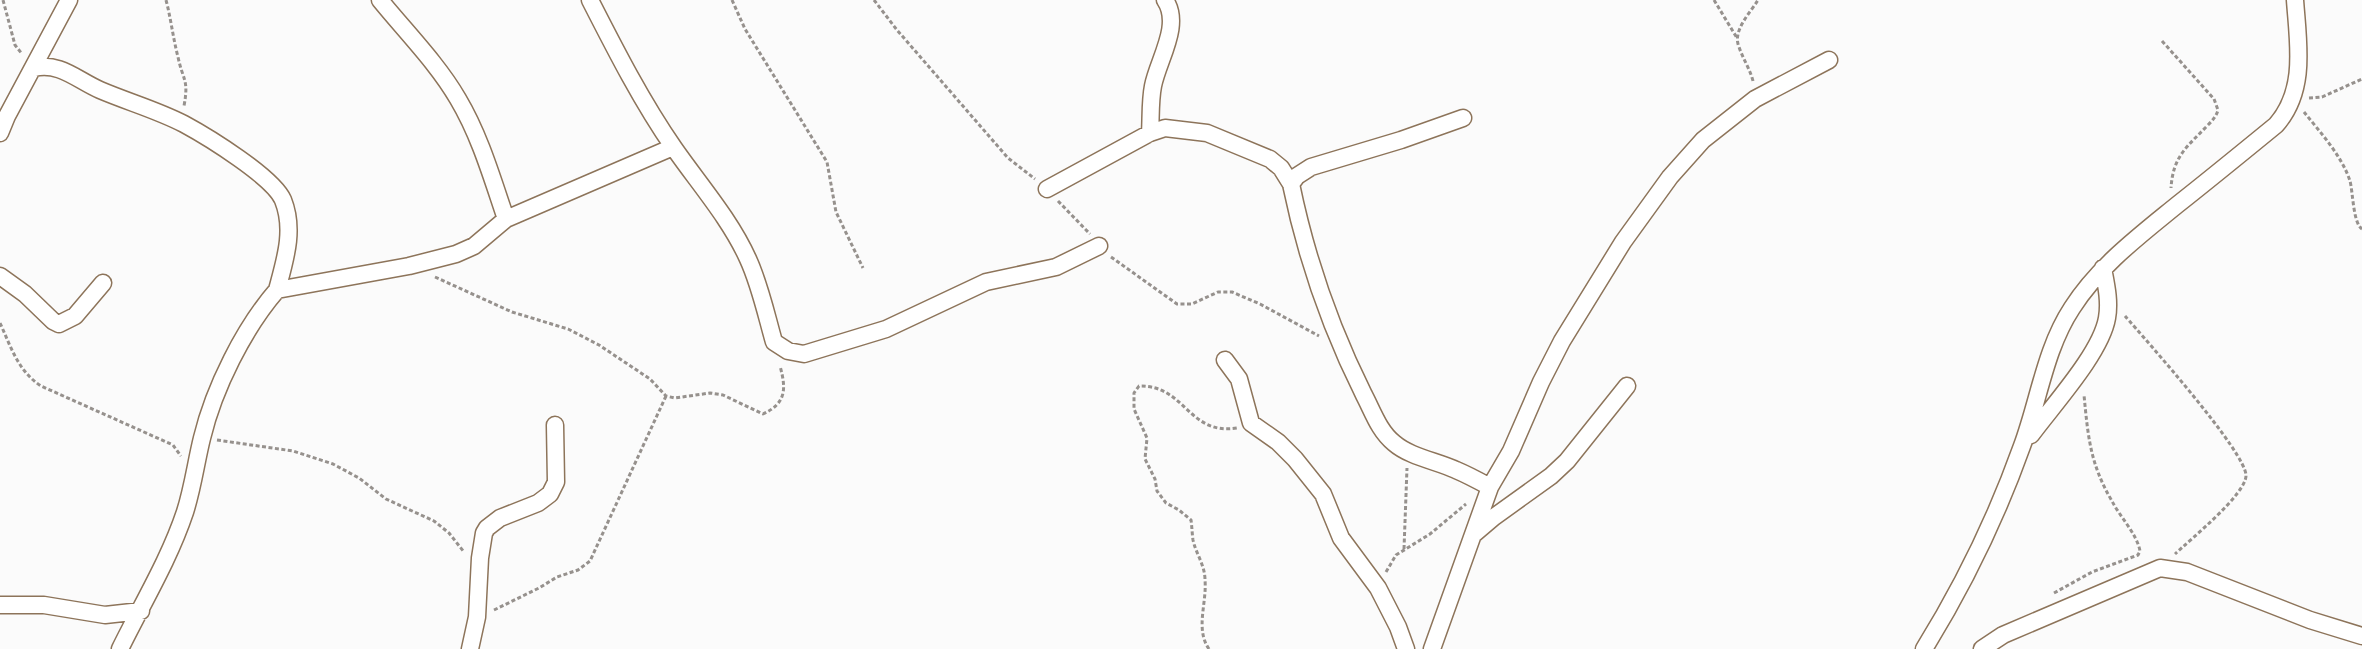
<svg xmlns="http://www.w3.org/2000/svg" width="2362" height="649" viewBox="0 0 2362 649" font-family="Manrope,sans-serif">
<rect width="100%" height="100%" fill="#fbfbfb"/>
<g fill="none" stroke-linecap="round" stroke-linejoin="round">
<defs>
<path id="minor" d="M380,0C406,32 437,63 458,99C480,136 492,178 506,219
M590,0C616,51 642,102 674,148C699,184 730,219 748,259C760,285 766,314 774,342L788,351L804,354L886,329L986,282L1056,267L1099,246
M34,68C60,62 77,80 100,90C128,102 157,110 184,124C208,137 273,177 283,200C295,230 285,260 277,290
M1463,118L1401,140L1311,167L1297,176L1291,184C1306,257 1331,329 1364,395C1373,412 1379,431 1394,443C1410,457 1437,461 1456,470C1468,475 1479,481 1490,487
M0,133L7,116L69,0
M1150,133C1151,118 1150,101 1153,86C1158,60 1182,25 1165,0
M1047,189L1150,133L1165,128L1207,133L1270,159L1281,168L1291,184
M0,276L25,294L53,321L59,324L75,316L103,283
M1225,360L1239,379L1251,423L1278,442L1295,459L1323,494L1341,538L1378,588L1398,627L1406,649
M2031,435C2053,405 2101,353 2107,318C2110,301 2106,284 2103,268
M1474,534L1494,517L1551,476L1567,461L1627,386
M0,605H44L105,615L141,611
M120,649C142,604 169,560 185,512C193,487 196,462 202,438C214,388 244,328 277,290L409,266L456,254L474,246L506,219L673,147
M470,649L477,617L480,558L484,533L487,528L500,518L538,503L550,494L556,482L555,425
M1432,649L1490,487L1511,451L1541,382L1562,341L1623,242L1670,177L1703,140L1755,99L1829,60
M1924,649C1963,586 1997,516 2022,446C2039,400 2045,349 2072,308C2098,267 2139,236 2177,205C2210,179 2243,152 2276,125C2307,90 2298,43 2295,0
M1982,649L2003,635L2160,568L2187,572L2310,620L2362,636"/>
</defs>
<use href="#minor" stroke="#8d745a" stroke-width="19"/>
<path stroke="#96918d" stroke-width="3" stroke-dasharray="4 2.5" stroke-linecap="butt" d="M3,0L15,45L22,54
M166,0C171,19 173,38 178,57C183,81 189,79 184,106
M732,0L745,29L827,162L836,212L863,268
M874,0L897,30L1008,158L1035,179
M1714,0L1737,38
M2162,41L2214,99L2218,110C2216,117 2212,121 2207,126C2187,147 2173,156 2171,188
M1753,81C1750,69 1743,59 1739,47C1732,31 1750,13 1758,0
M2309,98L2322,97L2362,79
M2304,112C2320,132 2342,156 2350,181C2353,192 2353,223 2362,229
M1058,201L1090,234
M1111,257L1177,304H1192L1218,292H1232L1260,304L1319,336
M435,277L512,312L568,329L599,345L650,379L666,396L675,398L710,393L723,395L763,414C787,403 786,388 780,366
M2125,316C2145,339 2247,453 2246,476C2245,495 2191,539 2175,554
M0,323C11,347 18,371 41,386L173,445L181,456
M217,440L293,451L333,464L359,478L386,499L434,521L449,533L464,552
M1404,549L1407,468
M1386,572L1396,555L1430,534L1466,504
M2054,593L2092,572L2138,555L2140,551C2137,534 2120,517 2112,501C2090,464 2088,436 2084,395
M494,610L539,588L557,577L578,570L590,561L666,396
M1209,649C1195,629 1207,603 1205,580C1205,565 1196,554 1193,540C1192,533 1192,527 1191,520L1179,510L1166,503L1157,491L1155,479L1145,459L1147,438L1134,409V393L1139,386C1186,385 1188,436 1237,428"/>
<use href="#minor" stroke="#fff" stroke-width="16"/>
</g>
</svg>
